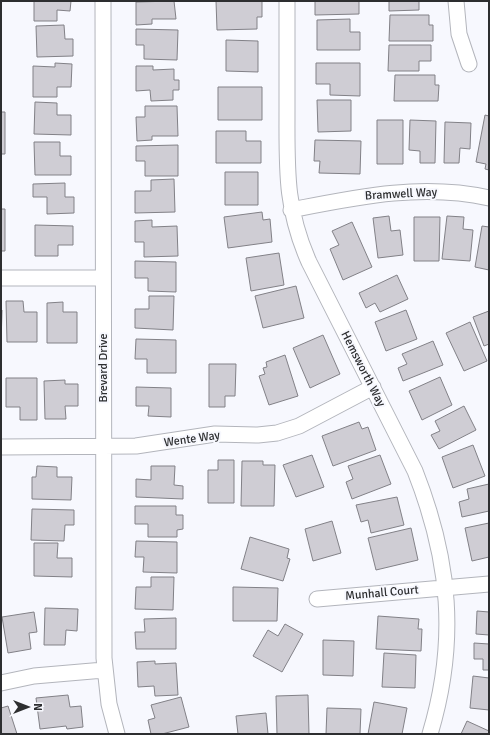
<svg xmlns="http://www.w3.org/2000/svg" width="490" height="735" viewBox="0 0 490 735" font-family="Signika,sans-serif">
<rect width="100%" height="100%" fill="#f7f8fe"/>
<path fill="#cfcdd4" stroke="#828187" d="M34,1H71L70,11L57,10V21H34Z
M174,1L176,19H152V24L136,25V2Z
M216,1H262V17H257V29L217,30Z
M315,1H359V14L315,15Z
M389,1H419V10L389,11Z
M390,15H429V25H433V41H389Z
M350,19V32H360V50H317V20Z
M64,25L65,39H73V56L37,57L36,26Z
M136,29L178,30L177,60L144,59V45H136Z
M226,40L258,41V72L226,71Z
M389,45H431V61H419V71H388Z
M55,63L72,64L71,87H57V97H33V66L55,67Z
M316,63H360V96L330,95V84H316Z
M136,66H153V70L174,69V80H179V90H173V100L151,101L150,90L136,91Z
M395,75H435V85H439L438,101H394Z
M218,87H262V120H218Z
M317,100H351V131L318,132Z
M35,102L57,103V115H71V135L34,134Z
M145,106H177L178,136H152V140L137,141L136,117H145Z
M1,112H5V154H1Z
M485,115L489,116V170L485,169L486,164L476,162Z
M377,120H403V164H377Z
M410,120L436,121L435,163H420V151L409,150Z
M445,122L471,123L470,149L460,148L459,163H444Z
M216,131H246V141H261V163H216Z
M315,140L361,141L360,174L319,173L320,161H314Z
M34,142H60V156H71V175H35Z
M178,145V176H145V161H136V146Z
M225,172H258V205H225Z
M174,179L175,212L135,213V191H151V180Z
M65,183V197H74V213L47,214V197H33V184Z
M1,209H5V251H1Z
M262,212L263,220L270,219L272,242L228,248L224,217Z
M389,216L391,231L400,230L403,255L378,258L373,218Z
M447,216L464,217L463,229L473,230L470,261L442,259Z
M414,217H440L439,261H414Z
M152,220V227L177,226L178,256L144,257V242H135V221Z
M352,222L372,267L343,280L330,249L339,245L332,231Z
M35,225L73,226V245H58V256H35Z
M482,226L489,227V270L475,267Z
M279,253L284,285L251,291L246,258Z
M135,261L176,262V292L148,291V278H135Z
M397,275L408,299L380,312L375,303L366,308L359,293Z
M296,286L304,318L263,328L255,296Z
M149,296H174L173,330L135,328V309H149Z
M6,301H23L24,312H37V342H7Z
M63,302V312H77V343H47V303Z
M1,310H2L1,344Z
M406,310L417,339L386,351L375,322Z
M489,311V344L484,346L473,317Z
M470,322L487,361L464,371L446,333Z
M323,335L340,374L310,388L293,348Z
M136,339L176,340V373H147V359H135Z
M433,341L443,365L403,381L398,368L407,364L402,354Z
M285,355L298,396L269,405L259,376L265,374L263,368L267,367L266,362Z
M209,364H236L235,396H225V407H209Z
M440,377L452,405L422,420L409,391Z
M6,378H37V420H20V407H6Z
M65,380V384H78V406H65L66,419H45L44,381Z
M136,387L171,388V417L148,416L149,406H136Z
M464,406L476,430L439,449L431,435L440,431L435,421Z
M359,422L362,429L368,427L376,450L333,466L322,436Z
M473,445L485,476L453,488L442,457Z
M312,455L324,487L296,497L283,465Z
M380,455L391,484L352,499L346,482L353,479L348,466Z
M218,460H234V503H208V470H218Z
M242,461H263V465H275L274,506H241Z
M37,466L57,467V477H72L71,500L32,499V477H36Z
M151,466H175L174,485L183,486V499L136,497V479L151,480Z
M489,484V511L462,517L459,502L469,499L467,489Z
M397,497L404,525L371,533L368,520L361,522L356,505Z
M135,506H176V515H183V529L177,530V537H148V524H135Z
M32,509L74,510V525H65L64,541L31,540Z
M332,521L341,553L313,561L305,529Z
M489,523V557L472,561L465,528Z
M411,528L418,560L376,570L368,538Z
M250,537L289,549L287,558L290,559L283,581L241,569Z
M136,541L177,542V573L143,572L144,557H135Z
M34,543H58L57,558H72V577L34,576Z
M151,577H174L173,610L135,609L136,587H151Z
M233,587L278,588L277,621H233Z
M45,608L78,609L77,631L66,630L65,645H44Z
M477,611L489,612V635L476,634Z
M34,612L37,632L29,633L31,649L8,653L2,617Z
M378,616L419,619L418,629H422L421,651L376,649Z
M176,618V649H136L135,632H145L144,619Z
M285,624L303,634L282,672L253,656L268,630L278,636Z
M323,640L354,641L353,676L323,675Z
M474,643L489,644V670H483V659H474Z
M384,653L416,655L415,688L382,687Z
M155,661V664L176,663L178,695L155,696L154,686L138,687L137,662Z
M473,676L489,678V710L470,708Z
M68,695L70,707L81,706L83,727L67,729L66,726L40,729L36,698Z
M308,695L309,734H277L276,696Z
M181,697L189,727L162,734H151L148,720L155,718L151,705Z
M374,702L407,708L402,734H368Z
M8,706L17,734H1V708Z
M327,708L361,709L360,734H326Z
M266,713L268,734H238L236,716Z
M467,721L489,731V734H461Z"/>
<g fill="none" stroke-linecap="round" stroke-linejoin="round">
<defs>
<path id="minor" d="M103,1L104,658L109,704L117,734
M287,1C287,38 287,74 287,111C287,169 285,208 309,262L415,471C450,560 458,641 430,734
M456,1L459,34L469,64
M291,210C357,197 422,183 489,198
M1,278H103
M1,447L136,446L215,434L258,435L277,433L299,426L373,387
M317,599L489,584
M1,683L34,676L104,670"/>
</defs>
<use href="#minor" stroke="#b3b5bc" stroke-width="17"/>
<use href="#minor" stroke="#fff" stroke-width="15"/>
</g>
<g text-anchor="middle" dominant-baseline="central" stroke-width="4" stroke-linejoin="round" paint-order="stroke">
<g font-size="12" fill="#2d2e30" stroke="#f7f8fe">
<text transform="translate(401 194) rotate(-3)">Bramwell Way</text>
<text transform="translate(103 368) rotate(-90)">Brevard Drive</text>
<text transform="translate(363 369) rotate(63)">Hemsworth Way</text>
<text transform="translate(192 439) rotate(-8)">Wente Way</text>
<text transform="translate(382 593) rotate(-5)">Munhall Court</text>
</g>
</g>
<rect width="490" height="735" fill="none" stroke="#2d2e30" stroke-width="4"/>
<g transform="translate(28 707) rotate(90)" stroke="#f7f8fe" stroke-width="3" paint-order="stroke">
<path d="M0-3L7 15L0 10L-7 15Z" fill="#2d2e30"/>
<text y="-6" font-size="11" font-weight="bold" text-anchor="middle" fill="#2d2e30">N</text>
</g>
</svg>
